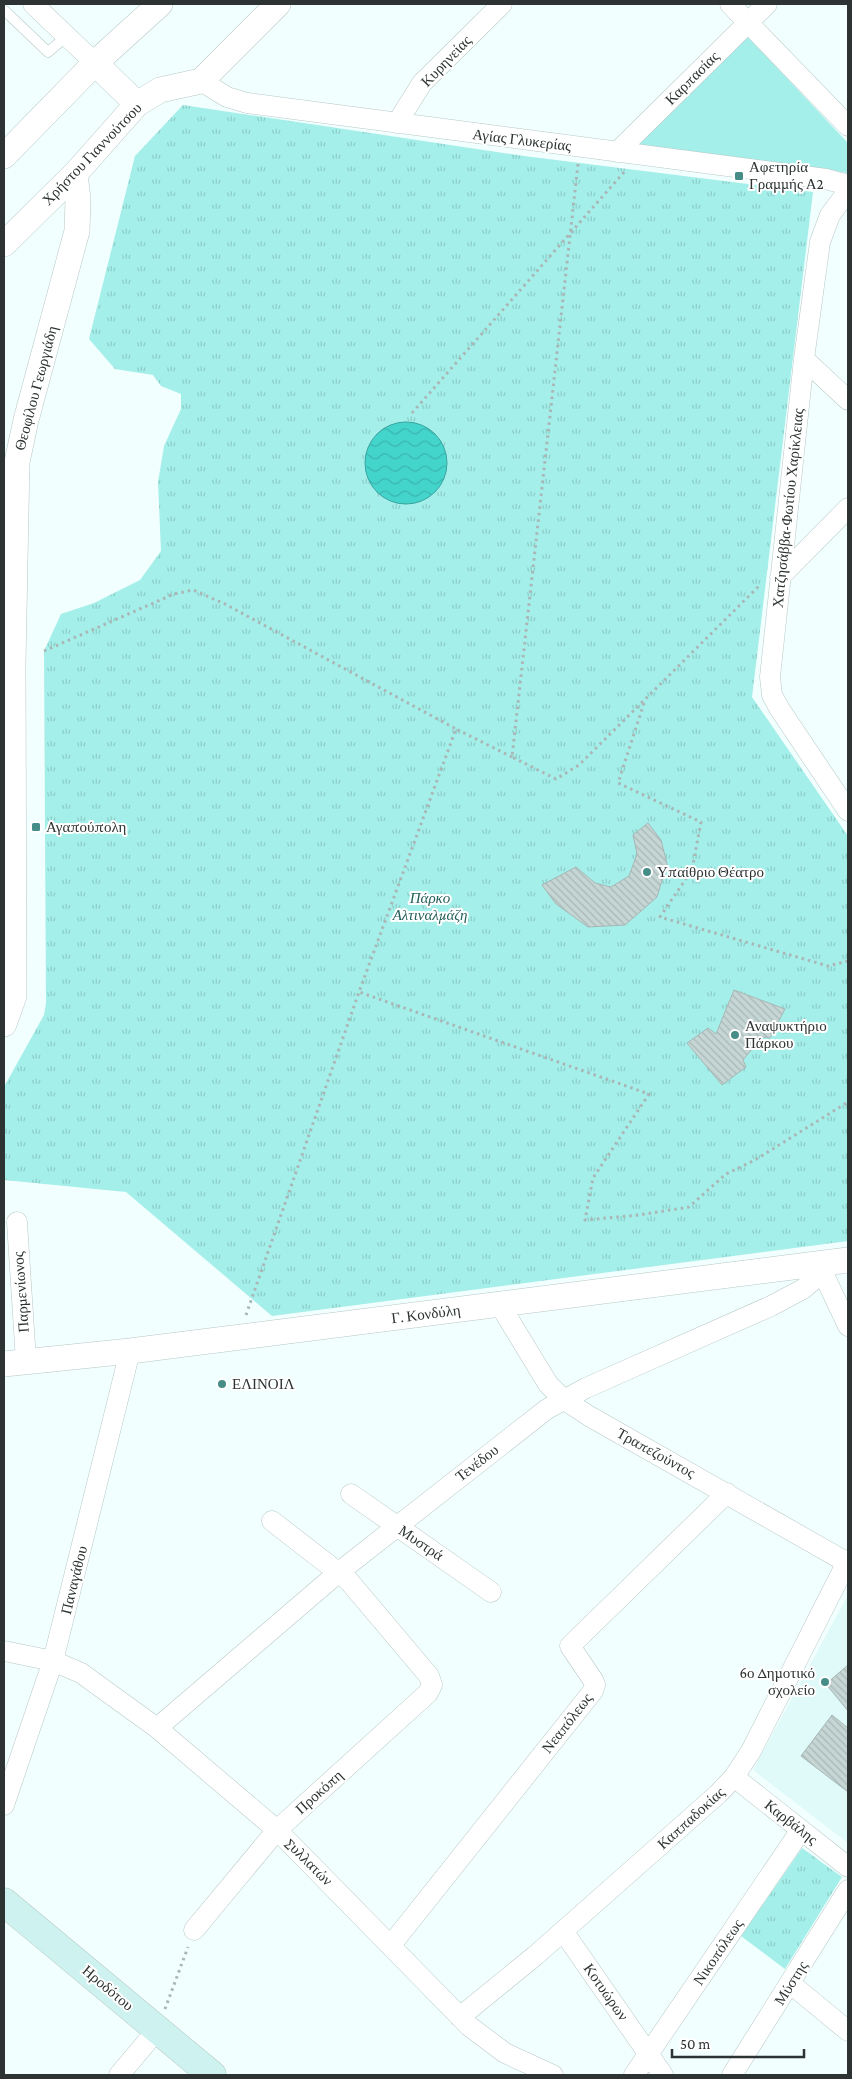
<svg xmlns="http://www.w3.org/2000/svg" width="852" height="2079" viewBox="0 0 852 2079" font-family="'Crimson Pro',serif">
<defs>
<pattern id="park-tufts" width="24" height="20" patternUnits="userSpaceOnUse" patternTransform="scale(1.25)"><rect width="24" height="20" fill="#a4efea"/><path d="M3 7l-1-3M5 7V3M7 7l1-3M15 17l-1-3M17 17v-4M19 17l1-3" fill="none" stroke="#8dcdc9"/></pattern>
<pattern id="water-waves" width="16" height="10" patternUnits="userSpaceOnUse" patternTransform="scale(1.25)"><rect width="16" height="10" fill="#43d4cc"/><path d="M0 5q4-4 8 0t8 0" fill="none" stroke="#3bb6b0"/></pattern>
<pattern id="building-back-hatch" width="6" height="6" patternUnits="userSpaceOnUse" patternTransform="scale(1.25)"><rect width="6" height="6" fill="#c5d6d4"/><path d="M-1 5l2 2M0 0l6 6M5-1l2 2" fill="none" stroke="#a9b8b6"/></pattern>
</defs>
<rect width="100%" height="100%" fill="#f1fffe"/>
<path fill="#dffaf8" d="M848,1595V1843L753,1770Z"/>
<path fill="#a4efea" d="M748,37L848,143V173L638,145Z"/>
<path fill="url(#park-tufts)" d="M183,105L524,156L813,192L752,697L848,836V1241L272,1316L126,1192L4,1180V1087L44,1015L46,1003L44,651L61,614L94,603L140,580L161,551L158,482L164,446L181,409V394L161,386L153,375L115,369L89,339L135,156Z
M802,1848L842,1877L785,1969L741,1936Z"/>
<path fill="url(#water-waves)" stroke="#3ca49e" d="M365 463a41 41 0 1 1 82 0a41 41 0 1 1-82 0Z"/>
<path fill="url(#building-back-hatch)" stroke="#a7b7b6" d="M648,823L661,840L667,864L657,897L625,925L588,927L556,904L542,885L576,867L595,883L611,887L629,876L637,854L633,835Z
M734,990L785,1009L770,1038L762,1037L743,1060L746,1067L722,1085L687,1043L708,1028L716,1034Z
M848,1665V1711L826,1684Z
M832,1715L848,1728V1792L801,1756Z"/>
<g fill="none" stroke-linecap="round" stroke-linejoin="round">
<defs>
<path id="service" d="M4,10L48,52L67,36"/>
<path id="minor" d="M33,4L95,63
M730,4L848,126
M201,81L227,97L247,103L826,179L848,185
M397,123L422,83L502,4
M617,152L767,4
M848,191L830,215L820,242L804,359L770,677L772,695L779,708L848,811
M804,359L848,400
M780,577L848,508
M17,1222L26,1361
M823,1273L848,1326
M500,1305L548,1384L563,1399L589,1416L848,1563
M351,1494L491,1592
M4,1651L53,1661L81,1673L157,1728L277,1830L469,2026L505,2053L553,2075
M157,1728L339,1572L547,1409L586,1388L771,1306L803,1289L837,1260
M734,1777L848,1867
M4,1805L53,1661L130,1351
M194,1930L277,1830L428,1693L432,1685L429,1676L348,1580L272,1521
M563,1931L663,2075
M391,1945L593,1691L595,1685L593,1680L570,1646L727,1493
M791,1984L848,2031
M460,2017L536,1955L718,1794L734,1777L751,1751L848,1560
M119,2075L157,2030
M634,2075L801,1830
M732,2075L848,1890"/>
<path id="tertiary" d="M95,63L137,104
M4,156L95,63L160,4
M4,244L75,174L137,104L160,90L201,81L278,4
M4,1024L14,996L13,664L17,462L26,420L77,231L78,199L75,174
M4,1364L130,1351L848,1260"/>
<path id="secondary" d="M4,1902L212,2075"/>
</defs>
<use href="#service" stroke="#b8c8c6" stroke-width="11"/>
<use href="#minor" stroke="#b8c8c6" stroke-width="21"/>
<use href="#tertiary" stroke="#b8c8c6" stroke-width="26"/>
<use href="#secondary" stroke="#b8c8c6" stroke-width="29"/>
<path stroke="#aab6b5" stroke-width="3" stroke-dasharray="2.5 4" stroke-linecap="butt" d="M578,164L512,757L556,779L579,765L761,584
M412,413L625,171
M44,651L174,594L193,590L225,604L456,729
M644,703L618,783L701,822L692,870L660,917L828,966L848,961
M512,757L456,729L359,992L649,1094L593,1178L585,1220L639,1215L689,1207L726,1174L755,1160L848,1102
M246,1315L359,992
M165,2009L188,1947"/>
<use href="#service" stroke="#fff" stroke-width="10"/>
<use href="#minor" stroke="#fff" stroke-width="20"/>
<use href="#tertiary" stroke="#fff" stroke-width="25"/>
<use href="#secondary" stroke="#cef2ef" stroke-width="28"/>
</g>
<g fill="#468d88" stroke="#fff" stroke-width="2">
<rect x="734" y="171" width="10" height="10" rx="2.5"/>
<rect x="31" y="822" width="10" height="10" rx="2.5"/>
<circle cx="647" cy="872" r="5"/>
<circle cx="735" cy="1035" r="5"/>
<circle cx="222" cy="1384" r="5"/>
<circle cx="825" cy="1682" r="5"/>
</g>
<g text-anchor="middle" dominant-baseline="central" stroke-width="4" stroke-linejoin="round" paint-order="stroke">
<g font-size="15" fill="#2c3332" stroke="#fff">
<text transform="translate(446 61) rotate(-46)">Κυρηνείας</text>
<text transform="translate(692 78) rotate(-45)">Καρπασίας</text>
<text transform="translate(522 140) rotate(7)">Αγίας Γλυκερίας</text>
<text transform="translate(92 154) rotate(-46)">Χρήστου Γιαννούτσου</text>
<text transform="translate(36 388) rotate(-75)">Θεοφίλου Γεωργιάδη</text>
<text transform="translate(788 508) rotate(-84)">Χατζησάββα-Φωτίου Χαρίκλειας</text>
<text transform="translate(21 1292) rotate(-94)">Παρμενίωνος</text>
<text transform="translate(426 1314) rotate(-7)">Γ. Κονδύλη</text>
<text transform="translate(656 1453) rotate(29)">Τραπεζούντος</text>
<text transform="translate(477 1463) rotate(-38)">Τενέδου</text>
<text transform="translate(421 1543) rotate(34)">Μυστρά</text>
<text transform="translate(74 1580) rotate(-76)">Παναγάθου</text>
<text transform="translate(567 1723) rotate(-52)">Νεαπόλεως</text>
<text transform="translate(319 1792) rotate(-42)">Προκόπη</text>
<text transform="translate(691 1818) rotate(-42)">Καππαδοκίας</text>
<text transform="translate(791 1822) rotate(38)">Καρβάλης</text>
<text transform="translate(309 1862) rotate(45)">Συλλατών</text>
<text transform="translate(718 1952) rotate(-56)">Νικοπόλεως</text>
<text transform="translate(791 1983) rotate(-58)">Μύστης</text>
<text transform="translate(108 1988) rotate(40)">Ηροδότου</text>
<text transform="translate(606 1992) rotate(55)">Κοτυώρων</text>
</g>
<g font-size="15" fill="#2c3332" stroke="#fff" text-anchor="start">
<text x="749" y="167">Αφετηρία<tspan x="749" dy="17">Γραμμής Α2</tspan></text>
<text x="46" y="827">Αγαπούπολη</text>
<text x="657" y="872">Υπαίθριο Θέατρο</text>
<text x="745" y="1026">Αναψυκτήριο<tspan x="745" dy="17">Πάρκου</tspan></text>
<text x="232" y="1384">ΕΛΙΝΟΙΛ</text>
<text x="815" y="1673" text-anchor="end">6ο Δημοτικό<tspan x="815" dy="17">σχολείο</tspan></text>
</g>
<g font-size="15" font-style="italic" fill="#245e5a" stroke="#fff">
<text x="430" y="898">Πάρκο<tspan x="430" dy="17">Αλτιναλμάζη</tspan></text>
</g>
</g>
<rect width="852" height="2079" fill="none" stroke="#2c3332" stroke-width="10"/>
<path d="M672 2049v8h132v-8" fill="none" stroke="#2c3332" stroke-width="2.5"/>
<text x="680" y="2049" font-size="15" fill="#2c3332" stroke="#ffffff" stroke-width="4" paint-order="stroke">50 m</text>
</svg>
